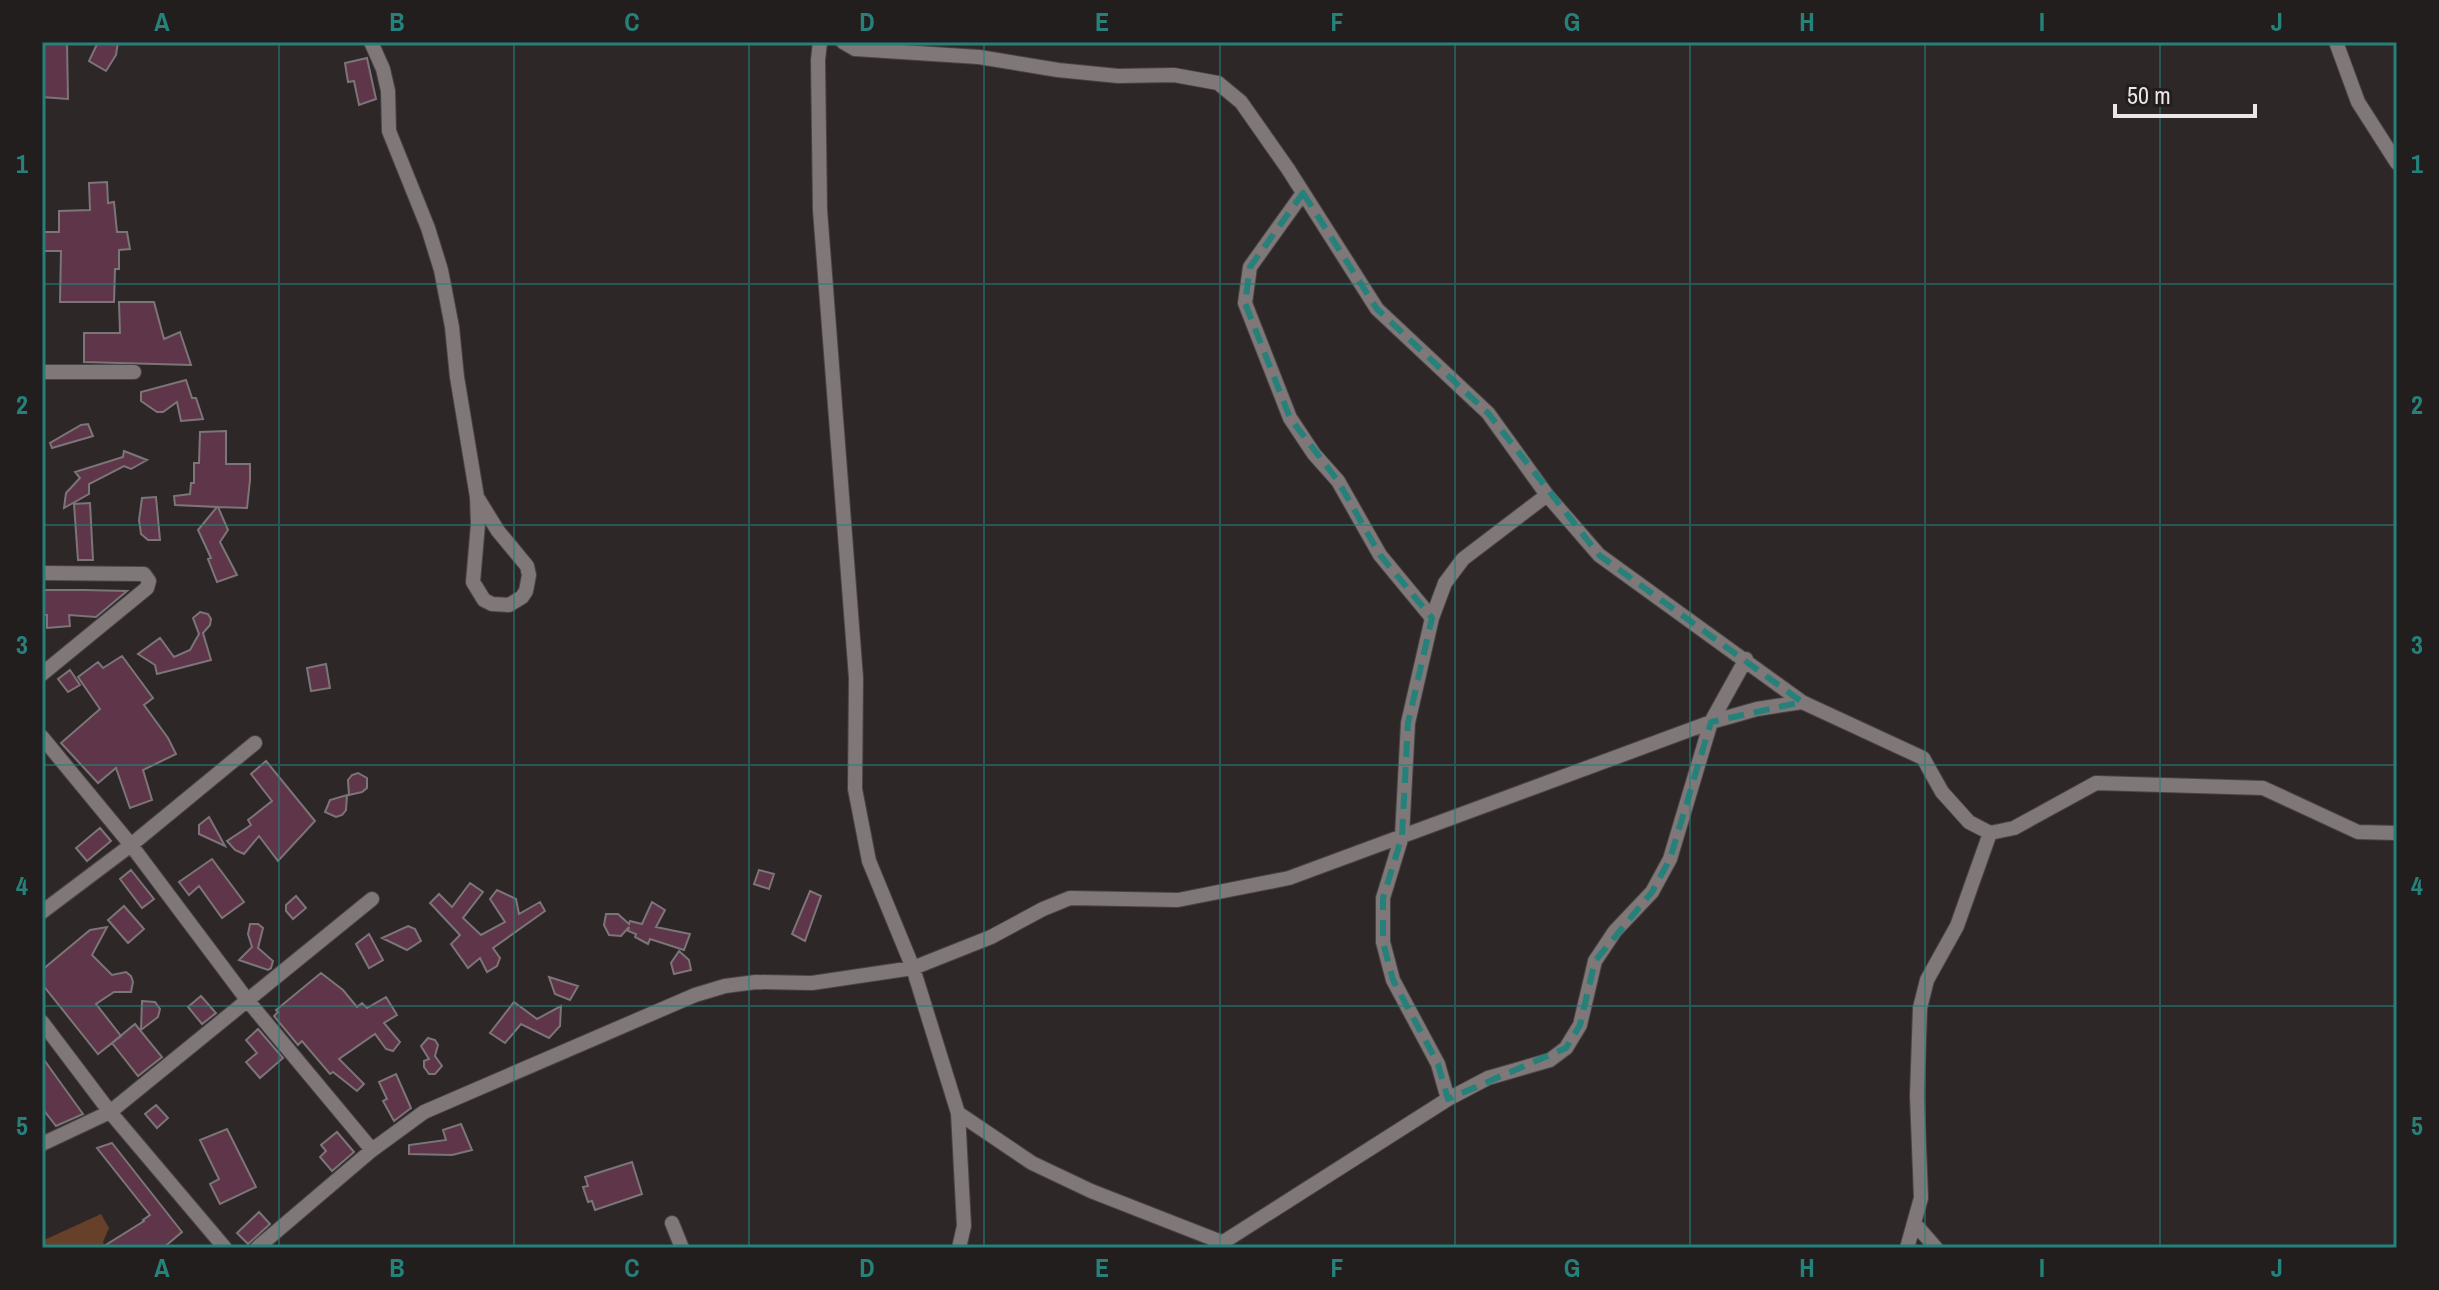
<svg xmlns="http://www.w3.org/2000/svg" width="2439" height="1290" viewBox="0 0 2439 1290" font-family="'Archivo Narrow',sans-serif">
<rect width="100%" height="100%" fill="#2d2728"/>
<path fill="#674029" d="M101,1214L109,1228L103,1242L106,1248H42V1241Z"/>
<path fill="#5e3549" stroke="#7c7578" stroke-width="2" d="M42,42H67L68,99L42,97Z
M98,42H118L116,55L106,71L89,61Z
M367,58L376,99L359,105L354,81L348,82L345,63Z
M107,182L108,203L114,202L117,232H127L130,249L119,250V269H115L114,302H60L61,251H42V232H59V211L90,210L89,183Z
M119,302H154L164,339L180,332L191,365L84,362V333H120Z
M186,380L192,398H196L203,419L181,421L177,402L163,412H157L141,401V392Z
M88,424L93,436L52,448L50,443L81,425Z
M226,431V464H250V480L247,508L218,507L228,530L220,542L237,575L217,582L208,559L211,558L198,530L217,507L175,505L174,496L190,494L191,483H194V463H199L200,432Z
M124,451L147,460L131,469L124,466L89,484V494L64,508L66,493L80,478L75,472L123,457Z
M156,497L160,540H148L141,534L139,520L142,498Z
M90,503L93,560H78L74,504Z
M42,590H84L127,591L96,617L69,615L70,626L47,628V615H42Z
M200,612L208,614L211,619L210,625L203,633L211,660L157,674L155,665L138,654L160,638L174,657L190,650L199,634L193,618Z
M122,656L153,698L144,705L168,738L176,754L143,770L152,800L130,808L116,768L98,783L61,743L100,709L78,677L98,662L103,668Z
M326,664L330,688L311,691L307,668Z
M70,670L80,685L68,692L58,679Z
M266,761L315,821L278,861L259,836L244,854L235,850L227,841L251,825L248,820L272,801L251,774Z
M358,773L367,778V788L362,792L349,795L348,780L352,775Z
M347,795L346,810L342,815L336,817L325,812L330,800Z
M209,817L225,846L199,834V825Z
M100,828L111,841L87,861L76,848Z
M212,859L244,902L222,918L199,886L189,895L179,882Z
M131,870L154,899L142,908L120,879Z
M759,870L774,874L769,889L754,884Z
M470,883L483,892L463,918L481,935L505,922L490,899L497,890L516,899L519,914L540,902L545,911L493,948L500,958L497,966L487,972L480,958L468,968L451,944L460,935L430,903L439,894L452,907Z
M810,891L821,896L805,941L792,934Z
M296,896L306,908L293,919L286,911V905Z
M652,902L665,910L656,927L690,934L684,950L650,939L648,944L635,937L636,934L628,931L629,927L621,936L609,935L604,925L606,914H618L629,924L630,921L642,924Z
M124,906L144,929L128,943L108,920Z
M250,924H258L263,928L258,948L273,961L271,968L268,970L239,960L252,947L248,934Z
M408,926L415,929L421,941L407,950L382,938Z
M107,927L92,955L112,975L126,972L131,976L133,982L131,992H114L96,1004L121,1036L98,1054L42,984V970L90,930Z
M369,934L383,960L369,968L356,944Z
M679,951L689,960L691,970L674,974L671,963Z
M321,973L343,990L357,1007L362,1003L367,1008L386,997L397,1015L384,1023L400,1042L393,1051L386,1049L375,1034L339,1059L364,1084L357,1091L333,1072L330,1074L302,1041L298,1045L274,1016L278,1012L276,1010Z
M549,977L578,986L570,1000L555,994Z
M201,996L216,1013L202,1024L188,1007Z
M142,1001L155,1002L160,1009L158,1017L141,1030Z
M514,1002L537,1019L561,1006L560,1026L549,1038L521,1024L505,1043L490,1033Z
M135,1024L162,1057L138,1076L112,1043Z
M258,1029L283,1058L260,1078L246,1062L257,1053L246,1040Z
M428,1038L435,1040L438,1045L435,1056L442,1066L435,1074H429L424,1067V1061L429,1059L421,1046Z
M42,1057L83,1114L56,1126L42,1108Z
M396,1074L411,1108L394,1121L383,1101L387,1099L379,1082Z
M156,1105L168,1118L157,1128L145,1114Z
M461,1124L472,1150L452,1155L409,1154V1145L446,1140L443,1130Z
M227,1129L256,1187L220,1204L210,1184L219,1179L200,1140Z
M337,1132L354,1152L332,1171L320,1157L326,1151L321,1145Z
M112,1143L182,1232L163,1248H101L144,1221L143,1220L150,1215L97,1148Z
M632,1162L642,1194L595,1210L592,1201L588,1202L583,1187L588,1186L585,1177Z
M259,1212L270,1224L248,1244L237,1233Z"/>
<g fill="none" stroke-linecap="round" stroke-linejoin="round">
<defs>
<path id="street" d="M371,42L383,69L388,91L389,131L428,228L441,270L452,327L457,377L477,497L478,524L473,582L484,600L492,604L509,605L522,597L526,591L529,575L527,566L498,531L477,497
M820,42L818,60L820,210L856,678L855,789L869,861L913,968L958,1113L964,1226L959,1248
M843,42L855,49L979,57L1058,70L1118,76L1174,75L1218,83L1241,102L1288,169L1377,309L1488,413L1547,495L1599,555L1802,702L1923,758L1942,792L1969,822L1990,833L2014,828L2096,783L2263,788L2358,832L2397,833
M2336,42L2358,102L2397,163
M1303,193L1250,267L1245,303L1290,418L1314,454L1338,481L1380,555L1432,618
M42,372H134
M42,573L144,574L149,581L147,588L42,674
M42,737L131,845L248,1001L372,1150
M42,912L131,845L255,743
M42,1022L110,1112L225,1248
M1448,1099L1438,1064L1393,980L1383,942V898L1402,836L1408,723L1432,618L1445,583L1463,559L1547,495
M958,1113L1032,1163L1091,1191L1224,1243
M42,1144L110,1112L372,899
M672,1223L682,1248
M1916,1225L1936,1248
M257,1248L372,1150L424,1112L695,995L725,986L756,982L812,983L913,968L991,937L1043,909L1070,898L1178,900L1289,878L1711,722L1757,709L1802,702
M1214,1248L1448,1099L1488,1078L1550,1060L1566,1048L1580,1025L1595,961L1615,931L1652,892L1670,859L1711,722L1746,659
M1907,1248L1921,1198L1917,1096L1920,1008L1927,980L1957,926L1990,833"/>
</defs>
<use href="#street" stroke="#484445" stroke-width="16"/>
<use href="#street" stroke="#7f7778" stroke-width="14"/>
</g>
<path fill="none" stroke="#25817a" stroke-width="6" stroke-dasharray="16 10" stroke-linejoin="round" d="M1303,193L1377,309L1488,413L1599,555L1802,702L1711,722L1670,859L1652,892L1595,961L1580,1025L1566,1048L1448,1099L1438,1064L1393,980L1383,942V898L1402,836L1408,723L1432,618L1380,555L1338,481L1290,418L1245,303L1250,267Z"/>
<path fill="none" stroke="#25817a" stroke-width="2" stroke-opacity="0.55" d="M279,42V1248M514,42V1248M749,42V1248M984,42V1248M1220,42V1248M1455,42V1248M1690,42V1248M1925,42V1248M2160,42V1248M42,284H2397M42,525H2397M42,765H2397M42,1006H2397"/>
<rect width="2439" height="1290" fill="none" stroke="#231e1e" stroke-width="88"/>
<path d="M2115 104v12h140v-12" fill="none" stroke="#ebe7e8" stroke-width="4"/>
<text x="2127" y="104" font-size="24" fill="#ebe7e8" stroke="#231e1e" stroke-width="6" paint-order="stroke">50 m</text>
<rect x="44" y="44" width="2351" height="1202" fill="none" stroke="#25817a" stroke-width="3"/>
<g font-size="26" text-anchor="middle" font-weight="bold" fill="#25817a">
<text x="162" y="31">A</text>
<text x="397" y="31">B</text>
<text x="632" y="31">C</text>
<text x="867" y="31">D</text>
<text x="1102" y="31">E</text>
<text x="1337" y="31">F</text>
<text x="1572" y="31">G</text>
<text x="1807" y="31">H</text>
<text x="2042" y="31">I</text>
<text x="2277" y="31">J</text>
<text x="22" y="173">1</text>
<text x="2417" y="173">1</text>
<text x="22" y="414">2</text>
<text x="2417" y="414">2</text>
<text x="22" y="654">3</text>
<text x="2417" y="654">3</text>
<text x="22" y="895">4</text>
<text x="2417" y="895">4</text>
<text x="22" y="1135">5</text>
<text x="2417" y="1135">5</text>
<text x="162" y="1277">A</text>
<text x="397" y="1277">B</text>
<text x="632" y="1277">C</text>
<text x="867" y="1277">D</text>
<text x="1102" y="1277">E</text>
<text x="1337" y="1277">F</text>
<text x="1572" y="1277">G</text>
<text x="1807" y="1277">H</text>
<text x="2042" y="1277">I</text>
<text x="2277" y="1277">J</text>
</g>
</svg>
